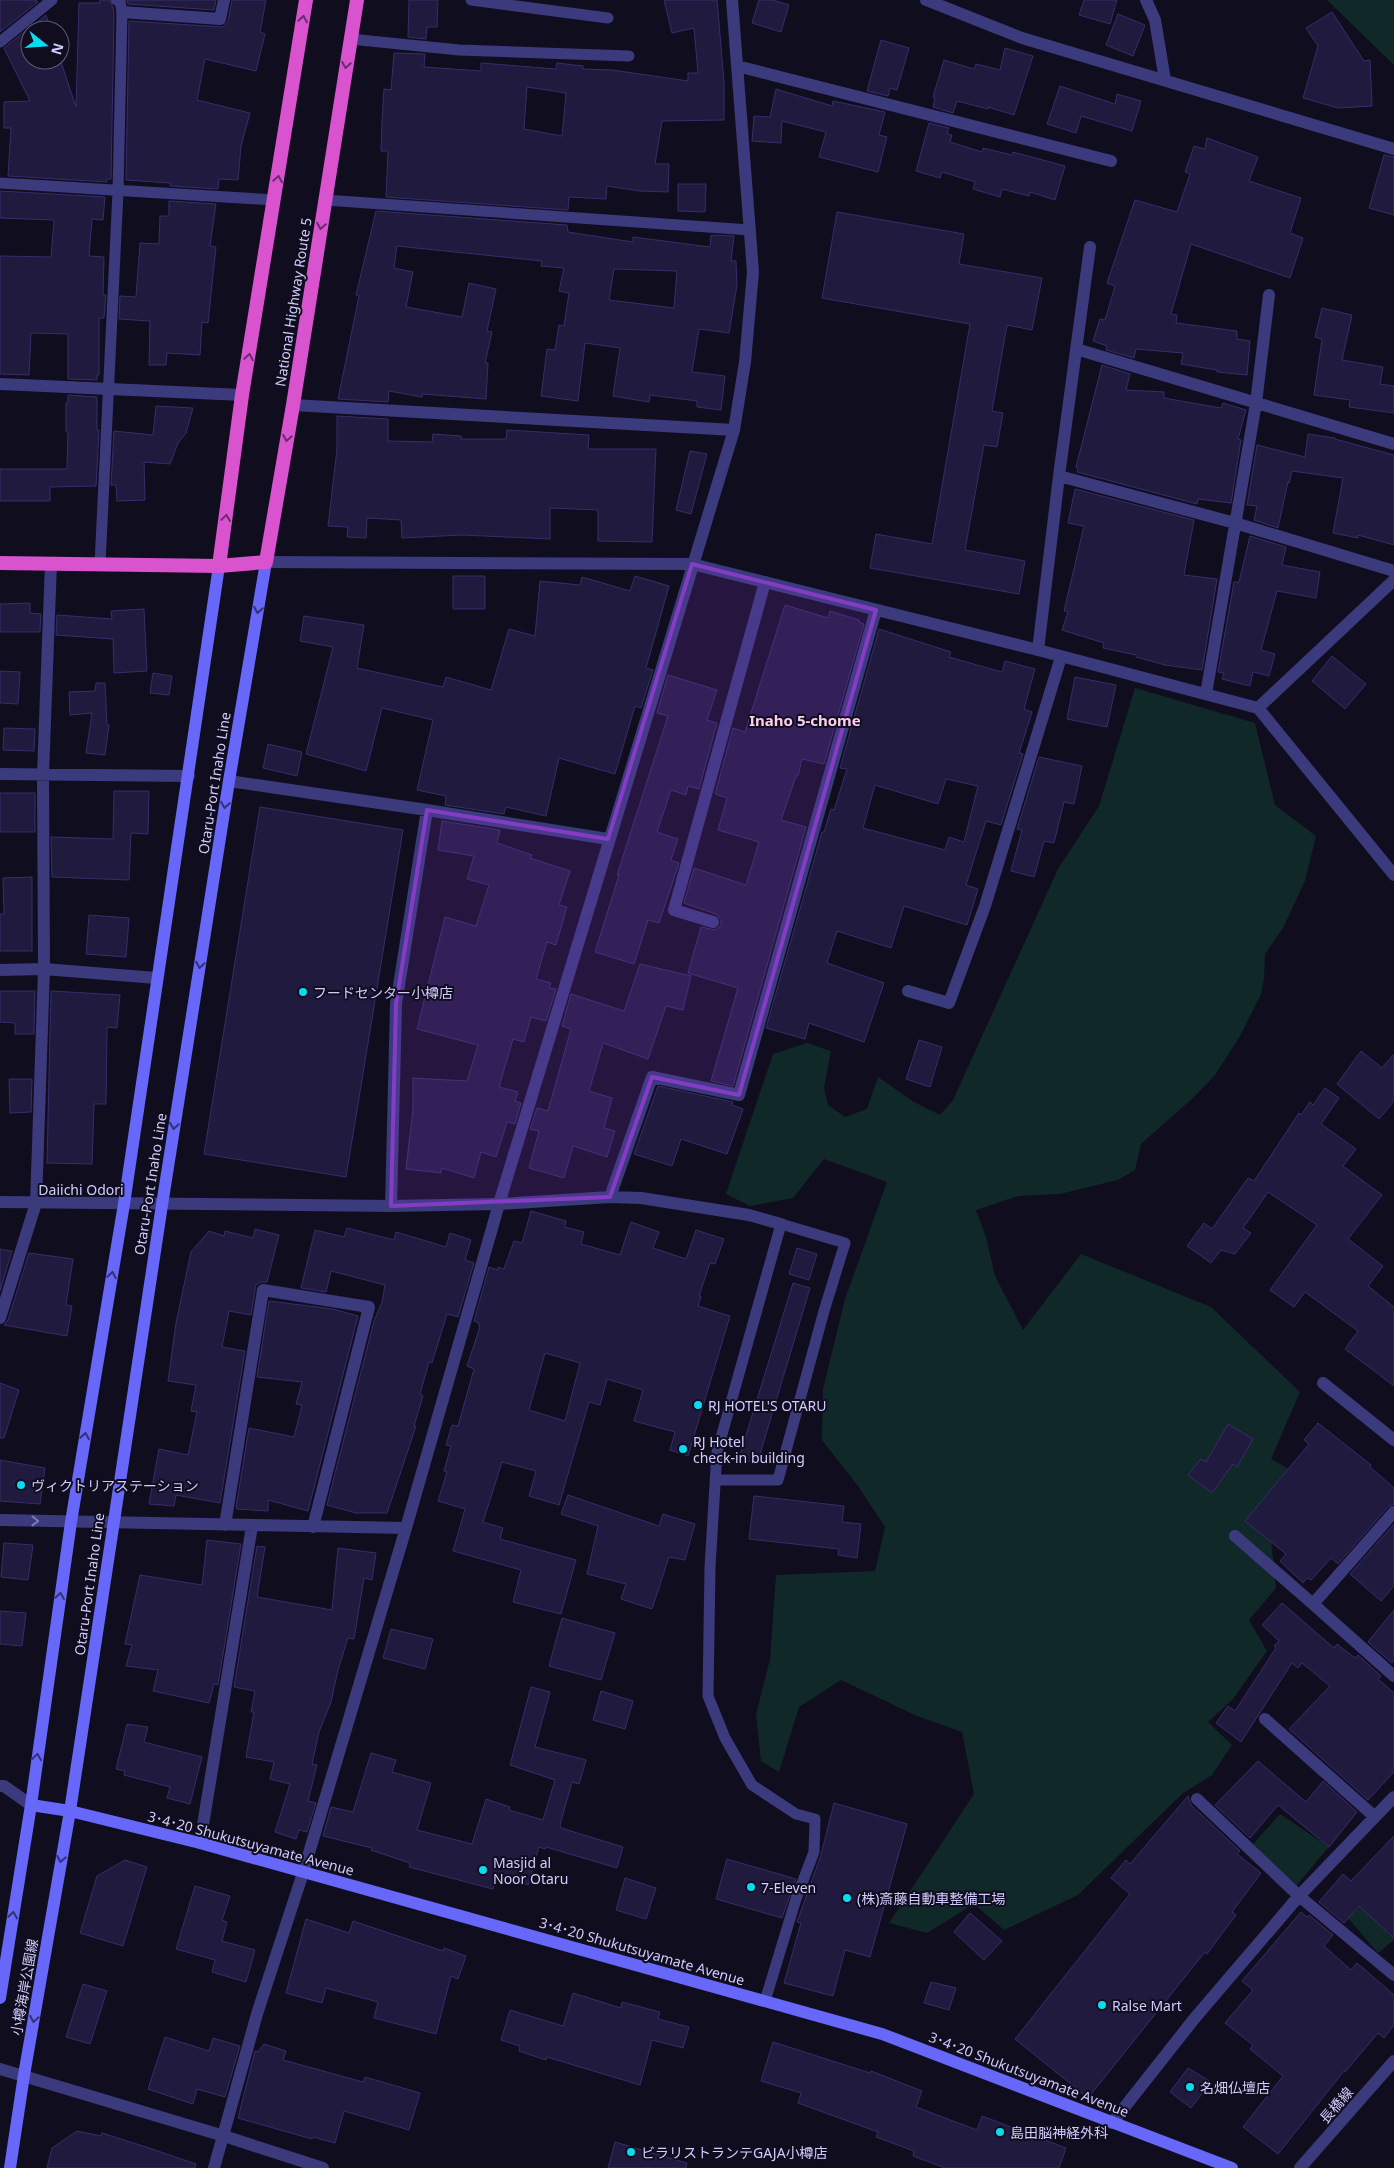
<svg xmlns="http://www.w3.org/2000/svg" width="1394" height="2168" viewBox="0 0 1394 2168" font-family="'Noto Sans','Noto Sans JP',sans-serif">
<rect width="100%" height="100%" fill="#100d1f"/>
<path fill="#102827" d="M1327,0H1394V65Z
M1135,688L1255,723L1275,805L1316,836L1305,881L1283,928L1265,954L1264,979L1261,994L1239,1038L1215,1075L1194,1097L1141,1144L1135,1170L1118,1180L1060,1194L1018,1196L976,1210L986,1237L995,1276L1023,1330L1081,1254L1211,1307L1300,1392L1271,1459L1314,1483L1271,1540L1276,1588L1249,1620L1267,1651L1233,1699L1208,1722L1232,1745L1212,1775L1182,1794L1078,1895L1004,1930L974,1904L927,1933L889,1923L974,1794L962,1732L917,1716L841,1680L799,1707L779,1772L761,1761L756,1714L770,1659L776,1575L875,1571L885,1527L858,1486L822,1440L823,1389L845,1299L887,1182L824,1159L793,1198L750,1206L726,1194L773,1054L807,1043L831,1051L824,1088L828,1105L845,1117L867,1109L878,1077L914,1102L940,1115L953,1100L1058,869L1099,806Z
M1280,1814L1329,1847L1296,1886L1253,1844Z
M1394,1874L1388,1936L1394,1928V1940L1378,1953L1348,1918Z"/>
<path fill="#201a3f" stroke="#372d6a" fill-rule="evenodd" d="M0,0H37L35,2H38L0,32Z
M100,0H109L113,7L114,15L111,179H107V182L8,176L11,128H4V102L30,101L4,48L46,15L51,30H30V60L60,59L76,107L79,3H100Z
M127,0H216L214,10L128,4Z
M232,0H266L260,32L265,34L256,71L205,59L197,100L250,113L241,146L238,180L219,179L218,189L170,186V183L126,180L129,21L223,27L228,21Z
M409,0H438L437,27H427L426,39L408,37Z
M664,0H717L724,82V120L662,121L655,164H669L668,192L640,191L607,186L606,199L569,197L568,210L386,197L388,151H381L382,120L384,89L391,90L394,53L425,54L424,67L481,71V63L556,69L557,63L583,66V69L612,70L688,81V73H698L694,28L672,33ZM527,87L566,93L562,136L524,129Z
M759,0H773L789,5L781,32L752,23Z
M1084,0H1117L1110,24L1079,15Z
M1332,12L1364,61L1370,60L1372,106L1338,108L1303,98L1318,46L1306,28Z
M1118,14L1145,25L1133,56L1106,45Z
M881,40L909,48L897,90L890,88L888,96L867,91Z
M1005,48L1033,56L1014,115L988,107V109L957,101L953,113L933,107L935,98L933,97L944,60L974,69L976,64L1000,70Z
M1060,86L1115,104L1117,94L1141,101L1132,131L1081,116L1076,133L1047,124Z
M776,89L832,106L833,101L885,112L879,135L887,137L878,172L819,157L826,132L782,121L781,143L752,141L754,116L770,117Z
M929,123L949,128L947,134L952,135L950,142L982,152L983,148L1012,155L1013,152L1065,166L1055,200L1030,192L1029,196L1002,189L1000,197L973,189L975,182L942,172L940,178L916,171Z
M1207,138L1258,157L1249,181L1301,198L1290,233L1303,238L1290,278L1191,244L1171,314L1177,315L1176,323L1237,331V339L1250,341L1247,375L1217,372V370L1181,364L1183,353L1136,349L1134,358L1106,350L1107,346L1093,341L1100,319L1105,320L1115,286L1107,283L1135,200L1177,212L1190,174L1185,172L1194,146L1205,149Z
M1384,155L1394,157V215L1369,208Z
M678,184H706L705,212L678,211Z
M0,191L105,197L103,220L92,219L89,256L104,257L103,295H106L104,318H99V375H97V380L68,379V334L31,333L29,375L0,374V256L51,257L54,220L0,218Z
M169,201L216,204L210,246L216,247L208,323L202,322L200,355L167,353L166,365H149L150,321L119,319L120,296L136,297L140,243L159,244L160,216H169Z
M376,211L567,225L568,232L633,242V237L710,247L711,235L734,236L731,261H736L737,285L729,333L699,329L692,372L725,376L721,410L697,407V401L650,395L649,402L613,396L620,348L585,343L578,401L541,396L547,349L555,350L559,325L564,326L569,293L559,291L564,268L541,266L542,261L397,246L394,268L413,272L406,307L462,317L469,283L496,289L487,331L492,332L485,363H488L486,399L422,394V397L389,391L388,402L338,399L359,296L356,295ZM614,269L677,271L674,308L609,300Z
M837,212L964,234L959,264L1042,278L1032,330L1007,325L992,411L1003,413L997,447L984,445L965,550L1025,561L1019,594L870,568L876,534L932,544L970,324L822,298Z
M1322,308L1352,315L1342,360L1383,367L1380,384L1394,386V413L1349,407L1350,400L1314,395L1322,339L1315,337Z
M1102,365L1130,374L1126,390L1164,392V398L1221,408L1223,403L1246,410L1238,439L1241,440L1231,503L1198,499L1197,504L1077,472L1078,468L1076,467Z
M68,395L97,397V430H99L96,486L50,487V501H0V469H67L68,432H66V403H68Z
M156,406L193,408L186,433L178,443L170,464L144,462L145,500L117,501L116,485H111L114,431L153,435Z
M337,416L388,419V441L432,442L433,434L461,436V439H506L507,430L589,435L588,449H656L652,542L598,541V510L550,508V539L462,535L402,538L401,520L367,518L366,538L347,537L348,527L328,526L337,449Z
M1308,434L1335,438V439L1394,455V545L1358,535V538L1333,533L1343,478L1292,471L1289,483L1288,482L1278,528L1254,520L1257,506L1247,505L1257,445L1305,457Z
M690,451L707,454L691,514L676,510Z
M1075,489L1194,520L1184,575L1217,579L1202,670L1165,665L1136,657V655L1103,648L1104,643L1062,630L1068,612L1064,611L1084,526L1068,523Z
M1250,536L1286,547L1282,565L1320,572L1316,598L1277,591L1261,650L1275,654L1269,676L1253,672L1250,686L1222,679L1224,673L1218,672L1234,582H1239Z
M453,576H485V609H453Z
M635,576L669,586L646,668L653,670L641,708L635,706L615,774L559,758L546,816L506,807L504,814L445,805L446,796L417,790L433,720L382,708L366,771L306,754L333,647L300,641L304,616L364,625L357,668L443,687L446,677L491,690L509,629L535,636L540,581L580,585L582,577L630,591Z
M30,603V613L41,614L40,632H0V604Z
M785,605L828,618L830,611L859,620V622L864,624L824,764L802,759L798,776H796L781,820L806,827L733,1086L711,1081L738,988L688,973L701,927L715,930L721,925V920L716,914L684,903L694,868L746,885L759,842L718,830L727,798L715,794L733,728L745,732Z
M144,609L147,671L114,673L113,639L56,635L57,615L112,619L111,611Z
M879,629L951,652L949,657L1002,672L1005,661L1035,669L1024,709L1032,712L1019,753L1023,754L1001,825L986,821L966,885L978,889L967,925L904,906L891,948L837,931L827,963L884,983L864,1042L809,1023L805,1039L766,1028L822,832H824L831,809L834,810L847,769L840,768ZM946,779L978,786L964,842L949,837L945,850L863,828L875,785L938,804Z
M1332,656L1366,684L1345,709L1312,681Z
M0,671L20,672L18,704L0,703Z
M153,673L172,676L169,695L150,693Z
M668,675L717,690L707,720L717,723L699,789L688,786L686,795L671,790L657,832L678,839L671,860L679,863L659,923L648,920L634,964L595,952L619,875H617L668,716L657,713Z
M1075,677L1116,685L1107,727L1067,719Z
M96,683H105L107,725H109L105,755L86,753L92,713L70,715L69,692L95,691Z
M4,728L35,729L34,751L3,750Z
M268,744L302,752L297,776L263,768Z
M1039,757L1082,766L1074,804L1064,802L1054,843L1044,841L1034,877L1011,871L1022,830L1017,829Z
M114,791H149L148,834L131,833L129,880L52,877L51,837L113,839Z
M0,793H35V832H0Z
M260,807L403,830L346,1177L204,1154Z
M442,821L500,830L497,843L532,855L530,858L570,871L559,905L567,907L556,945L547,942L536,979L551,983L549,988L556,989L546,1021L531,1017L524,1042L513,1039L499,1087L518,1092L515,1101L521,1103L515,1124L507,1122L496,1157L481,1152L474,1178L442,1168L441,1173L406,1169L413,1109V1078L467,1081L478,1045L417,1029L445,917L476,926L489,885L467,879L474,856L438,850Z
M32,877V951H0V914H4L3,878Z
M89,915L129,918L126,957L86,954Z
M640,964L691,976L683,1010L666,1006L648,1059L603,1043L589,1091L612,1098L604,1128L615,1131L607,1157L573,1146L564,1178L529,1168L539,1131L530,1129L537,1108L548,1111L571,1029L562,1026L571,994L624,1011Z
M0,991H35L34,1034H15V1023L0,1022Z
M51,991L120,995L117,1028L107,1027L106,1104H94L92,1164L47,1163Z
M919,1040L942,1047L930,1087L906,1079Z
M1361,1051L1382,1068L1394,1054V1101L1379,1119L1337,1084Z
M9,1079H32L31,1112L10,1113Z
M658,1086L733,1102L732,1105L743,1109L727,1154L681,1139L672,1166L634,1154Z
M1325,1088L1339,1098L1321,1124L1356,1149L1343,1166L1382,1195L1348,1239L1383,1266L1368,1286L1394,1307V1386L1345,1349L1358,1331L1305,1292L1294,1307L1270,1290L1317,1225L1268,1192L1243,1228L1251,1233L1235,1254L1221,1250L1211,1263L1187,1246L1204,1223L1212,1229L1248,1178L1254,1181L1299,1113L1301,1115L1310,1102L1313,1105Z
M531,1211L566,1221L565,1227L584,1232L581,1244L620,1255L631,1222L659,1232L653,1248L686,1259L696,1230L724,1239L715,1264L710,1263L699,1296H701L698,1306L730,1316L688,1456L670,1450L675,1432L634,1421L643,1390L607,1379L600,1405L589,1402L559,1505L529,1496L536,1471L502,1462L483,1522L503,1528L500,1539L576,1560L561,1614L513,1602L521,1570L453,1551L465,1509L438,1501L447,1472L444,1471L451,1446L446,1445L452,1425L458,1426L474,1369L467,1366L480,1327L479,1326V1323L474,1321L489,1267L498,1270V1267L504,1269L514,1241L522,1243ZM545,1353L580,1363L565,1421L529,1410Z
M347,1228L394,1240L396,1232L446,1247L450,1233L471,1240L465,1260L474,1263L458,1317L447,1314L432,1363L429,1362L420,1394L423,1396L414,1426H416L387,1513H356L327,1505L374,1321L382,1302L385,1285L331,1271L326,1292L301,1288L315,1230L344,1237Z
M255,1229L279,1235L267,1282H261L256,1285L251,1315L229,1311L222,1347L245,1351L220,1503L176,1495L174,1506L149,1504L159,1449L188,1455L197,1412L191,1411L196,1385L168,1381L176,1323L191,1252L209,1231L224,1236L225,1231L253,1238Z
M797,1248L817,1254L809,1280L789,1274Z
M0,1249L12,1251L0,1291Z
M29,1253L73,1259L66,1305L72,1306L67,1336L4,1325L8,1320Z
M793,1283L810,1288L757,1464L739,1458Z
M269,1301L333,1309L358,1316L308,1511L268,1500V1511L237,1509L236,1507L249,1428L294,1437L302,1405L296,1404L302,1382L257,1377Z
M0,1383L19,1390L4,1438H0Z
M1318,1423L1371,1465L1370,1467L1394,1488V1504L1388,1507L1338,1564L1331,1558L1311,1580L1307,1578L1303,1583L1280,1561L1286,1554L1245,1521L1309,1444L1304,1440Z
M1228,1424L1253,1439L1237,1467L1233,1464L1212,1493L1188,1475L1201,1459L1206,1462Z
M0,1460L45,1468L40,1504L0,1501Z
M568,1495L659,1526L663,1514L695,1524L685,1560L669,1557L652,1609L621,1599L626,1584L587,1574L598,1526L561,1514Z
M754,1496L844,1506L842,1522L861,1524L857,1558L838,1555L839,1549L749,1539Z
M1394,1524V1586L1381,1601L1350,1574Z
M207,1540L241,1544L218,1685L214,1684L209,1703L153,1691L158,1670L126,1666L132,1645L125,1644L140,1575L202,1585Z
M4,1543L33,1545L28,1580L1,1577Z
M257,1546L265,1547L257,1597L332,1610L338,1548L376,1553L372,1580L364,1578L354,1639L348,1638L338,1670L331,1702L319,1732L312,1764L317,1765L308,1801L316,1803L307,1832L299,1830L296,1839L275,1832L290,1784L270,1779L274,1762L246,1757L254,1712H251L255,1691L234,1687Z
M1282,1603L1334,1648L1337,1644L1355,1658L1358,1655L1381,1676L1378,1679L1394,1693V1772L1368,1800L1289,1729L1330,1686L1302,1663L1298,1668L1292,1663L1241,1742L1216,1723L1228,1706L1235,1711L1276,1648L1274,1646L1279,1641L1262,1625Z
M1394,1610V1660L1392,1663L1368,1642Z
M0,1611L26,1613L22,1646L0,1644Z
M562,1618L615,1633L601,1680L549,1666Z
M391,1629L433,1639L425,1669L383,1658Z
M531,1687L550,1692L535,1747L586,1760L579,1784L572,1782L560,1825L561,1828L623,1847L617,1868L546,1847L545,1849L539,1847L528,1885L497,1875L493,1889L409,1867L410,1863L371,1850L372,1848L323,1836L331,1807L353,1812L371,1753L396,1760L392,1772L431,1783L417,1830L472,1844L486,1799L510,1807L509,1810L543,1820L555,1780L510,1765Z
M601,1691L633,1701L625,1729L593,1720Z
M127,1724L148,1727L144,1742L202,1757L190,1804L167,1798L170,1787L124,1775L125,1771L116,1769Z
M1258,1761L1306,1802L1323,1781L1357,1812L1329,1847L1278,1805L1250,1838L1215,1805Z
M1188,1796L1191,1805L1240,1851L1237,1854L1261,1873L1232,1912L1236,1915L1207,1954L1205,1952L1088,2098L1015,2039L1130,1894L1111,1878L1126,1860L1130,1864Z
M834,1803L907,1824L870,1957L845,1950L833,1996L784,1983L801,1923L797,1922L821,1855Z
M1394,1836V1938L1359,1906L1344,1923L1319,1902L1343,1874L1351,1881Z
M727,1859L796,1879L782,1918L716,1899Z
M125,1860L147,1867L123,1946L80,1933L97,1876Z
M625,1878L656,1888L646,1919L616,1910Z
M195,1886L230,1896L222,1920L227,1922L222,1941L255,1950L246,1982L212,1972L215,1960L176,1949Z
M1301,1912L1307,1917L1309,1915L1333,1935L1324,1946L1351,1970L1357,1963L1394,1995V2025L1384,2038L1378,2033L1345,2072L1344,2071L1278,2154L1243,2127L1283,2076L1250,2049L1253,2045L1225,2023L1253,1990L1242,1981Z
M970,1913L1002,1941L984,1960L954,1932Z
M306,1919L349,1933L353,1921L443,1951L444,1948L466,1956L458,1979L451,1976L436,2034L374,2018L378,2002L326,1988L322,2003L286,1993Z
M931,1982L956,1988L949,2010L924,2003Z
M83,1984L107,1991L90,2044L66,2037Z
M573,1993L621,2008L622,2002L660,2012L658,2019L689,2027L683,2048L652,2040L640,2085L547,2057L546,2060L519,2051L520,2046L501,2040L510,2010L563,2026Z
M165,2037L209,2051L213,2038L240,2046L225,2097L197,2089L193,2104L148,2089Z
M773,2042L870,2073L871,2071L922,2091L916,2107L977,2130L982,2116L1066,2148L1059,2168H945L913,2156L914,2151L876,2137L878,2132L798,2103L801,2093L761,2081Z
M264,2044L286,2051L283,2060L363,2082L365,2077L420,2093L409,2130L344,2111L335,2143L313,2137L312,2139L238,2118L255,2051L258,2052Z
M1188,2068L1211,2082L1191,2108L1170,2092Z
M77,2131L101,2136L102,2133L146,2147L196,2164L195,2168H47L52,2148Z
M615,2142L687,2163L686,2168H608Z"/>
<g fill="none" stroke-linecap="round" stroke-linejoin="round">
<path stroke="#3a3a7c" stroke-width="11" d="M471,0L608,18
M350,39L459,50L629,56
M0,42L52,0
M0,183L274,200
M325,200L750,230
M100,564L118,192L122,12L120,1L116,0
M715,1480H778L824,1311L845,1243L781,1224L717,1452L710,1567L708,1696L725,1738L752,1785L796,1814L815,1819L814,1852L796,1899L765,2001"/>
<path stroke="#3a3a7c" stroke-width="12" d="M926,0L1022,38L1394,149
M1146,0L1155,20L1165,80
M122,12L220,19L224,0
M737,66L1111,161
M1076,349L1394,444
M0,384L242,395
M293,405L734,430
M1059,476L1235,523L1394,571
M1394,580L1258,708L1394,875
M1038,650L1059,476L1090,247
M1206,694L1256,403L1269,295
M0,774L189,776
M229,781L427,810L608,839
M713,922L674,910L765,582
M0,970L44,969L156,978
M908,991L949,1003L985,906L1061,657
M610,1197L652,1077L739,1095L876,610
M499,1204L610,1197L641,1198L749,1215L781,1224
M391,1206L396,1004L427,810
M0,1318L36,1203L44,969L43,774L51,563
M1323,1383L1394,1440
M1394,1512L1313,1604L1394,1676
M0,1520L406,1528
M225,1525L263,1290L369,1307L313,1527
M1235,1536L1313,1604
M1265,1719L1375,1817
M0,1786H4L31,1805
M1197,1799L1299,1896L1394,1975
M200,1843L252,1526
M1112,2123L1194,2019L1299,1896L1394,1797
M214,2168L257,2014L303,1873L406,1528L499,1204L734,430L745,362L753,272L732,0"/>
<path stroke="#3a3a7c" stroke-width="12" d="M266,562L692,564L1038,650L1258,708
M0,1202L391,1206L499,1204
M0,2069L224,2136L323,2168
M1300,2168L1394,2061"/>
<path stroke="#6767fa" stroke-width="12" d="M31,1805L70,1811L200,1843L882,2034L1232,2168
M0,1998L31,1805L71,1522L124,1204L219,566
M10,2168L24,2075L70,1811L162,1205L229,781L266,562"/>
<path stroke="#d952ce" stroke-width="14" d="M0,563L219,566L266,562L293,405L357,0
M219,566L242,395L306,0"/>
</g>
<defs><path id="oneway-chevron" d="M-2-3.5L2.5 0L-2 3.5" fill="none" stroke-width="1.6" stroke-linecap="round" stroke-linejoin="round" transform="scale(1.25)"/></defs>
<g stroke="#6a2c6e">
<use href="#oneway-chevron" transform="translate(303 19) rotate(-81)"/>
<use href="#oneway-chevron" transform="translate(346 65) rotate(99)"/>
<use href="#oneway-chevron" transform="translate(278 179) rotate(-81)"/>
<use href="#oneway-chevron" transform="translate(321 226) rotate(99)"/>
<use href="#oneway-chevron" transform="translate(249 357) rotate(-81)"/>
<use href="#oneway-chevron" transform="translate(287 438) rotate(100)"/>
<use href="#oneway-chevron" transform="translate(226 518) rotate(-82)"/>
</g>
<g stroke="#333177">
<use href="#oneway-chevron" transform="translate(258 610) rotate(100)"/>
<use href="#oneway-chevron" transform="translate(225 805) rotate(99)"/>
<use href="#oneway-chevron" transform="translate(200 965) rotate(99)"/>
<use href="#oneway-chevron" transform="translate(174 1126) rotate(99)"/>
<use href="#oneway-chevron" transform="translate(112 1275) rotate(-81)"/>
<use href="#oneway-chevron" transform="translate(85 1436) rotate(-81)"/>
<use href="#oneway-chevron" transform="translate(60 1596) rotate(-82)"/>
<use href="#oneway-chevron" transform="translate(37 1757) rotate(-82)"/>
<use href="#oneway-chevron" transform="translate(61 1859) rotate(100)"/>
<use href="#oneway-chevron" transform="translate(13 1915) rotate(-81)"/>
<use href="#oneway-chevron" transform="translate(34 2019) rotate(100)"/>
</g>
<use stroke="#7e7cb6" href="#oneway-chevron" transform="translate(35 1521) rotate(1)"/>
<path fill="#843cc5" fill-opacity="0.2" stroke="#843cc5" stroke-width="4" stroke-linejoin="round" d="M692,564L876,610L739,1095L652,1077L610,1197L391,1206L396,1004L427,810L608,839Z"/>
<g fill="#08dcee" stroke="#100d1f" stroke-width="2">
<circle cx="303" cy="992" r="5"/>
<circle cx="698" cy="1405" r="5"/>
<circle cx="683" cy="1449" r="5"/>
<circle cx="21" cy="1485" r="5"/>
<circle cx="483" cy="1870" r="5"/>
<circle cx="751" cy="1887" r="5"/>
<circle cx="847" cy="1898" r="5"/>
<circle cx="1102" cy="2005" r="5"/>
<circle cx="1190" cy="2087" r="5"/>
<circle cx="1000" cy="2132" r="5"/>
<circle cx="631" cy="2152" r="5"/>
</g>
<g text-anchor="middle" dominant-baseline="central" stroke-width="4" stroke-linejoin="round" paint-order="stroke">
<g font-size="14" fill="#d1ccfd" stroke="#100d1f">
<text transform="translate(293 302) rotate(-81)">National Highway Route 5</text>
<text transform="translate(214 783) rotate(-81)">Otaru-Port Inaho Line</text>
<text transform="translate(150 1184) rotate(-81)">Otaru-Port Inaho Line</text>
<text x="81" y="1189">Daiichi Odori</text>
<text transform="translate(89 1584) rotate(-82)">Otaru-Port Inaho Line</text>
<text transform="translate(251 1843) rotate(15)">3･4･20 Shukutsuyamate Avenue</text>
<text transform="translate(642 1951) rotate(16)">3･4･20 Shukutsuyamate Avenue</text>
<text transform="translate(24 1987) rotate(-80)">小樽海岸公園線</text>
<text transform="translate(1029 2074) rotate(21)">3･4･20 Shukutsuyamate Avenue</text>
<text transform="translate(1336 2105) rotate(-49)">長橋線</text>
</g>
<g font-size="14" fill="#d1ccfd" stroke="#100d1f" text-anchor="start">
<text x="313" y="992">フードセンター小樽店</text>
<text x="708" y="1405">RJ HOTEL'S OTARU</text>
<text x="693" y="1441">RJ Hotel<tspan x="693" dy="16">check-in building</tspan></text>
<text x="31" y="1485">ヴィクトリアステーション</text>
<text x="493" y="1862">Masjid al<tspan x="493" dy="16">Noor Otaru</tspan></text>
<text x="761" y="1887">7-Eleven</text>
<text x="857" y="1898">(株)斎藤自動車整備工場</text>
<text x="1112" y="2005">Ralse Mart</text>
<text x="1200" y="2087">名畑仏壇店</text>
<text x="1010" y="2132">島田脳神経外科</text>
<text x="641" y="2152">ビラリストランテGAJA小樽店</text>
</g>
<g font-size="15" font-weight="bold" fill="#fdceed" stroke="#100d1f">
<text x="805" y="720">Inaho 5-chome</text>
</g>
</g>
<g transform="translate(45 45) rotate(107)"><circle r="24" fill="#100d1f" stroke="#5d5978"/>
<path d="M0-4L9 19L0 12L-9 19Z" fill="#08dcee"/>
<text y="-8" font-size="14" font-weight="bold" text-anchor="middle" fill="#d1ccfd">N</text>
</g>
</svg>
